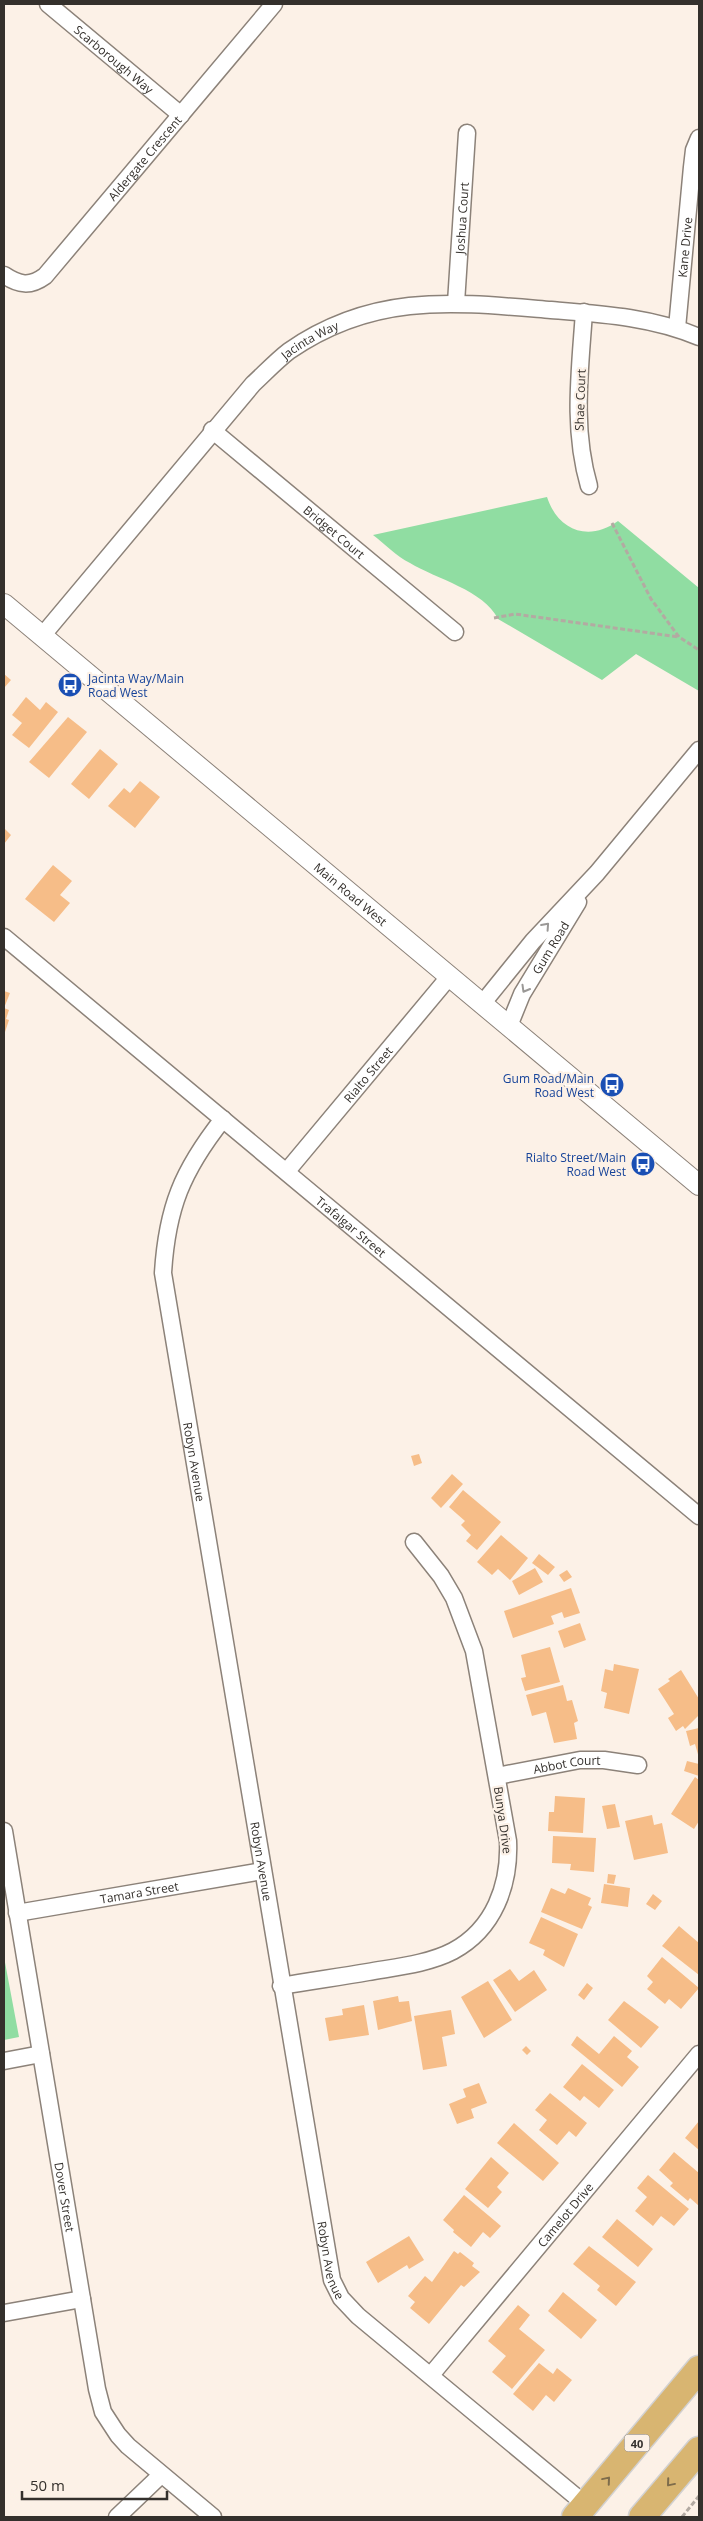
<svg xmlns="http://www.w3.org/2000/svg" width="703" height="2521" viewBox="0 0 703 2521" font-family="'Open Sans',sans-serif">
<rect width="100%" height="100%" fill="#fcf1e7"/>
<path fill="#90dda2" d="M547,497C558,531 589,542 618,521L699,588V691L636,654L602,680L498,619C484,590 436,579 410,563C396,556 385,544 373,535Z
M4,1957L19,2037L4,2040Z"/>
<path fill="#f6bd88" d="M4,674L11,680L4,688Z
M26,697L40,710L46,702L58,712L29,748L12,735L22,723L12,715Z
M68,717L87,732L49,778L29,762Z
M100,749L118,764L89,799L71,784Z
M140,781L160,797L135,828L108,806L124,788L130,793Z
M4,828L11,835L4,844Z
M53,865L72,881L60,895L70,903L54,922L25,899Z
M4,991L10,993L4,1008L9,1010L6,1019L9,1020L4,1035Z
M419,1454L422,1463L414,1466L411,1456Z
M452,1474L463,1484L441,1508L431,1498Z
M463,1490L501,1522L477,1550L466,1541L471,1535L461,1525L465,1521L449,1507Z
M501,1535L528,1558L510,1580L498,1569L492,1575L477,1562Z
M539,1554L555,1567L548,1575L532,1563Z
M535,1568L543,1582L519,1595L512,1581Z
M567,1570L572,1577L564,1582L559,1575Z
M571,1588L580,1613L564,1618L562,1612L551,1616L554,1624L513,1638L504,1611Z
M580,1623L586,1640L564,1648L558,1631Z
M550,1647L560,1682L525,1691L521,1678L526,1677L521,1655Z
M614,1664L639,1669L629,1714L604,1708L607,1693L601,1691L605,1669L613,1671Z
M681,1670L699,1699V1715L685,1729L683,1726L676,1731L668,1718L674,1714L658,1689L670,1681L668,1679Z
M563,1685L567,1701L572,1700L578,1721L574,1723L577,1739L554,1743L546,1712L532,1716L526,1695Z
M699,1728V1758L695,1744L690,1746L686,1731Z
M687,1761L699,1764V1776L684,1771Z
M695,1777L699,1780V1821L694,1829L671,1814Z
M555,1796L585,1798L583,1833L548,1831L549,1812H554Z
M615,1804L620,1827L607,1829L602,1806Z
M652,1815L654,1825L662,1823L668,1853L634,1860L625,1821Z
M553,1836L596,1838L594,1872L570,1870L571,1864L552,1863Z
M608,1874L616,1875L614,1884L607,1883Z
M604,1884L630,1888L628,1907L601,1903Z
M551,1888L565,1894L568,1888L591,1898L588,1905L592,1907L582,1929L541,1912Z
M653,1894L662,1901L655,1910L646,1904Z
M541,1917L578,1934L564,1967L543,1955L545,1950L529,1943Z
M679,1926L699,1943V1975L662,1946Z
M662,1957L699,1988L681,2009L669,1999L665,2004L647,1989L653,1982L647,1976Z
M510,1969L519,1981L534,1970L547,1990L515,2012L493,1980Z
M488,1981L512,2020L484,2038L461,1997Z
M587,1983L593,1988L584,2000L578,1995Z
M398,1996L399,2002L409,2001L412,2021L378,2030L373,2001Z
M624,2001L659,2027L641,2048L608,2020Z
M364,2005L369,2035L329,2041L325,2018L343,2015L342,2009Z
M451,2010L455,2034L442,2037L447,2066L423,2070L414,2016Z
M577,2036L599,2054L614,2036L632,2051L627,2057L639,2067L622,2087L571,2045Z
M526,2046L531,2051L527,2055L522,2050Z
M582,2064L614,2090L599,2108L584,2096L580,2101L563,2087Z
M479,2083L487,2103L471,2109L474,2118L457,2124L449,2104L466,2097L463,2089Z
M550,2093L587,2123L576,2137L569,2131L557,2145L539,2130L547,2120L535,2110Z
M699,2121V2150L685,2138Z
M514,2123L559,2163L543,2181L497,2143Z
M674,2152L699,2173V2206L690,2198L688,2201L670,2186L673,2183L659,2170Z
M491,2157L509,2173L497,2187L502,2192L488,2208L465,2189Z
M648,2175L689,2209L674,2226L661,2216L653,2226L635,2211L647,2197L637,2188Z
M464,2195L501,2226L490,2238L483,2232L471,2247L453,2232L454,2230L443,2220Z
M617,2219L653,2249L638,2267L602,2237Z
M409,2236L424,2260L409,2269L407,2265L378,2283L366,2262Z
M589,2246L636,2282L616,2306L597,2290L600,2286L573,2264Z
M454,2251L458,2254L460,2252L474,2263L472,2266L480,2272L464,2287L461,2285L429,2324L410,2308L415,2302L408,2296L425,2276L432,2282Z
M563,2292L597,2320L581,2339L548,2311Z
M518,2305L530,2315L519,2329L545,2350L512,2389L492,2372L506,2356L488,2341Z
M539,2363L553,2374L557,2368L572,2380L554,2402L546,2395L533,2411L513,2394Z"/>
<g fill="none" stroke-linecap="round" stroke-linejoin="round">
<defs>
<g id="minor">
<path id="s1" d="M48,4L181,115"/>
<path id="s2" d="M4,275C19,285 30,287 45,276L274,4"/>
<path id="s3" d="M456,303L467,133"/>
<path d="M584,312C580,371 572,428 589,486"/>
<path id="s4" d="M677,328L692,167L694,150L699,138"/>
<path id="s5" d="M212,430L455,632"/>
<path id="s6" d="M42,636L253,384C264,374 276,361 289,351C374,292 454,302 551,310C602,314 652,317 699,337"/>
<path id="s7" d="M4,937L699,1516"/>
<path d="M482,1004L533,941L597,873L699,750"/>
<path id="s8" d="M509,1026L522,994L578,902"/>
<path id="s9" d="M223,1119C182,1171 167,1208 163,1273L332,2280L341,2298L358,2316L586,2505"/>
<path id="s10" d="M287,1171L449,977"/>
<path id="s11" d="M497,1776L580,1760H604L638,1765"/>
<path id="s12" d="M4,1831L97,2389L103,2412L118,2435L128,2446L213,2517"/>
<path id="s13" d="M17,1913L262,1871"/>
<path d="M281,1986C310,1981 339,1977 368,1972C396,1967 428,1964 453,1951C494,1929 510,1885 508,1841L474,1651L454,1598L441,1576L414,1542"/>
<path d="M4,2061L41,2054"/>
<path d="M4,2313L82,2299"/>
<path id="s14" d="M431,2375L699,2054"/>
<path d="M117,2517L161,2475"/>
</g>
<g id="tertiary">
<path id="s15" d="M4,604L699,1185"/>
</g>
<path id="primary" d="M575,2517L699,2369
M642,2517L699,2450"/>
</defs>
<use href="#minor" stroke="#8c8279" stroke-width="19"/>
<use href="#tertiary" stroke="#8c8279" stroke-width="22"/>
<use href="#primary" stroke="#d2d1d1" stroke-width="29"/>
<path stroke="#b3aaa2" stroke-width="3" stroke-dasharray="5 2.5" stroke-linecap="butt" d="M612,523L651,599L679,637L699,650
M494,618L515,614L679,637
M682,2517L699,2496"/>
<use href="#minor" stroke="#fff" stroke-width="16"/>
<use href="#tertiary" stroke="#fff" stroke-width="20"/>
<use href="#primary" stroke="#d8b571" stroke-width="26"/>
</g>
<defs><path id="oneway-chevron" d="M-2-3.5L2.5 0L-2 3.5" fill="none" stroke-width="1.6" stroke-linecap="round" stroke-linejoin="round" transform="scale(1.25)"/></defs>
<g stroke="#9a9896">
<use href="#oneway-chevron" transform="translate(546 926) rotate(-48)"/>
<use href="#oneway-chevron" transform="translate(525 989) rotate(120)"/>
</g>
<g stroke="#7e6c4b">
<use href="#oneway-chevron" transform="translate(607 2480) rotate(-50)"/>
<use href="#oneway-chevron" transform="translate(670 2483) rotate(130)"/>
</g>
<defs>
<symbol id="bus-disc" viewBox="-11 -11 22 22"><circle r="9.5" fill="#1a4fb4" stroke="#fcf1e7"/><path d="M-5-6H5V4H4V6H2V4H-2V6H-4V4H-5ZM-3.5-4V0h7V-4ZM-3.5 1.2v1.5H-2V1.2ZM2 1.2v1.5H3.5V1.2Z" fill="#fff"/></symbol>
</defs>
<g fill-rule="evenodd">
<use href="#bus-disc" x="56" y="671" width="28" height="28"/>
<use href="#bus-disc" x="598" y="1071" width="28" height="28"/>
<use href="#bus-disc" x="629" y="1150" width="28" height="28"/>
</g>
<g text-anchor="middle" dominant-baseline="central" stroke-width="4.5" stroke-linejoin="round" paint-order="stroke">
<rect fill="#fcf1e7" stroke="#706a64" stroke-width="1" x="624.5" y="2434.5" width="25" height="17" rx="4"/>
<g font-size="11" font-weight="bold" fill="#34302c">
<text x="637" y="2443">40</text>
</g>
<g font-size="12" fill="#34302c" stroke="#fcf1e7">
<text stroke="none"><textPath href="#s1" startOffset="86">Scarborough Way</textPath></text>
<text stroke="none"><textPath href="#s2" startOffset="199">Aldergate Crescent</textPath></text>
<text stroke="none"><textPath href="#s3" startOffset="85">Joshua Court</textPath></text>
<text stroke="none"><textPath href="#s4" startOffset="81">Kane Drive</textPath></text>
<text stroke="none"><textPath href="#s6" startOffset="401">Jacinta Way</textPath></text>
<text transform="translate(580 400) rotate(-88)">Shae Court</text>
<text stroke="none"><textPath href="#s5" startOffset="159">Bridget Court</textPath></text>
<text stroke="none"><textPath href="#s15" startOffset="452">Main Road West</textPath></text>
<text stroke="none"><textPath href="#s8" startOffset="89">Gum Road</textPath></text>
<text stroke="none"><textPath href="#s10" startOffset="126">Rialto Street</textPath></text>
<text stroke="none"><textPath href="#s7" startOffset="452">Trafalgar Street</textPath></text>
<text stroke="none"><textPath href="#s9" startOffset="360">Robyn Avenue</textPath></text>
<text stroke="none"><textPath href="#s11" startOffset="71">Abbot Court</textPath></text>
<text transform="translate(503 1820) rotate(82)">Bunya Drive</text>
<text stroke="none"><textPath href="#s9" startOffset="765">Robyn Avenue</textPath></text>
<text stroke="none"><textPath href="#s13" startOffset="124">Tamara Street</textPath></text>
<text stroke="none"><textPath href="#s12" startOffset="371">Dover Street</textPath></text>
<text stroke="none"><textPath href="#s14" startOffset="209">Camelot Drive</textPath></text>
<text stroke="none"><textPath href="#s9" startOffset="1170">Robyn Avenue</textPath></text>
</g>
<g font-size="12" fill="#164399" stroke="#fcf1e7" text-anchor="end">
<text x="88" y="678" text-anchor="start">Jacinta Way/Main<tspan x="88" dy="14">Road West</tspan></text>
<text x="594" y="1078">Gum Road/Main<tspan x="594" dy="14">Road West</tspan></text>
<text x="626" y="1157">Rialto Street/Main<tspan x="626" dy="14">Road West</tspan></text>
</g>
</g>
<rect width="703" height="2521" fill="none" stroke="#34302c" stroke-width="10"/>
<path d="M22 2491v8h145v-8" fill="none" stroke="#34302c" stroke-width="2.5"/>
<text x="30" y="2491" font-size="15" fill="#34302c" stroke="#fcf1e7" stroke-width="4" paint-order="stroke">50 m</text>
</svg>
